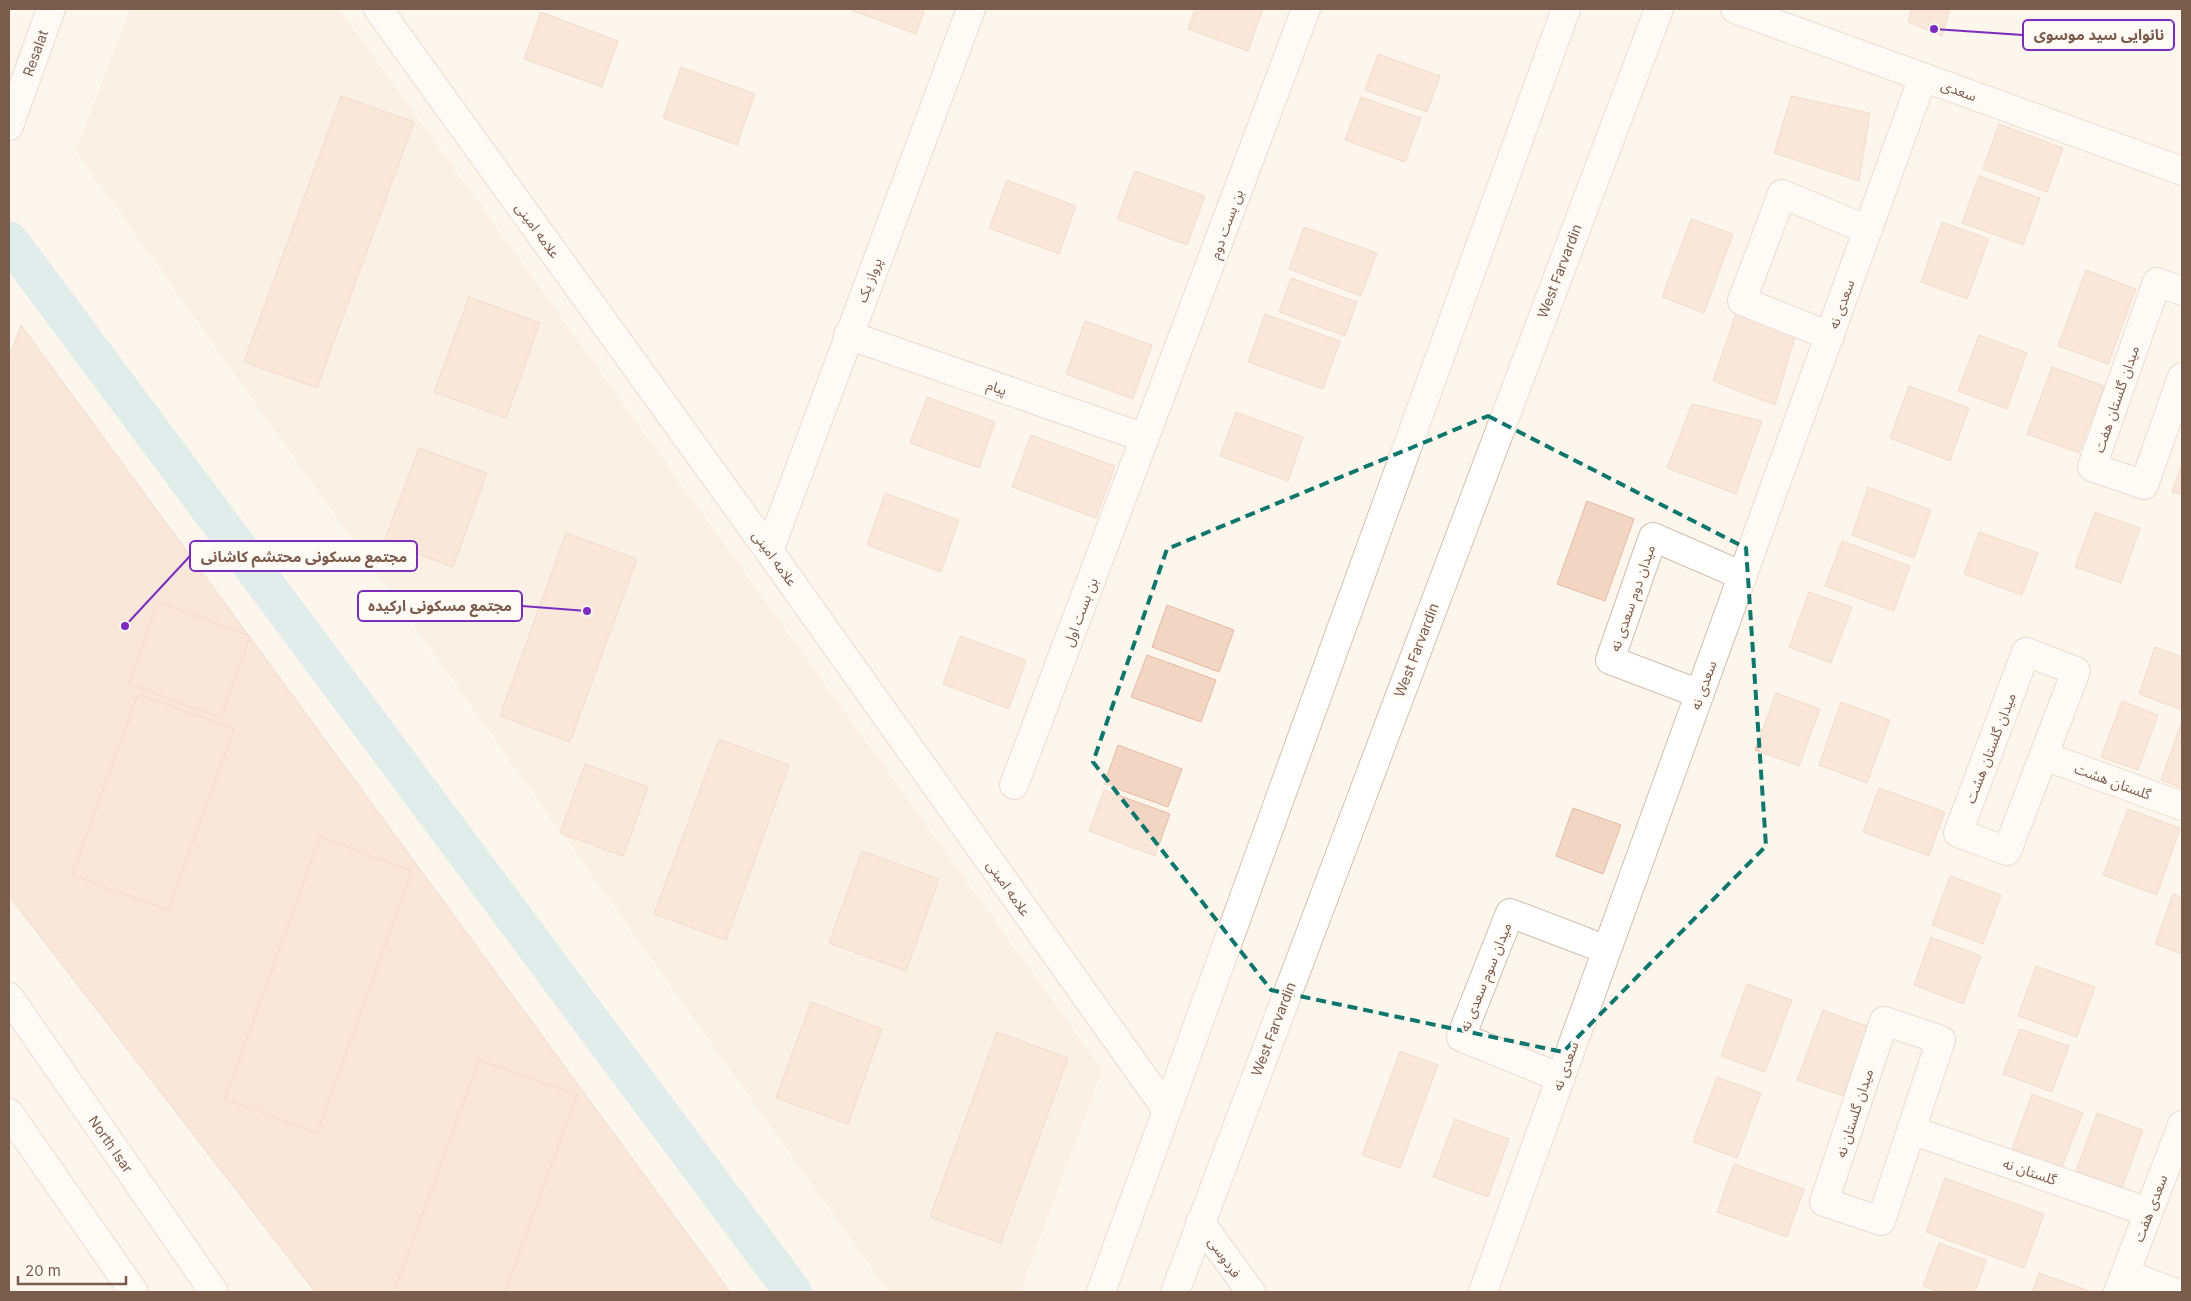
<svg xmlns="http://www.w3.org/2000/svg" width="2191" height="1301" viewBox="0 0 2191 1301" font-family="Inter,'Noto Sans Arabic',sans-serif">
<rect width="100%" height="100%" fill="#fdf6ec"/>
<path fill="#f5e8da" d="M130,9H339L1102,1070L1020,1292H889L76,151Z"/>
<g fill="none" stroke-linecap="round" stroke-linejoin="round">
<path stroke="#bfe3e8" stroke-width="38" d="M9,240L793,1292"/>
</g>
<path fill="#f3d5c3" stroke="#e6bba3" d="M848,9H925L916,34Z
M1195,9H1263L1248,51L1188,29Z
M1911,9H1950L1942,36L1908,22Z
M541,12L618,41L602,87L524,59Z
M1378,54L1440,76L1427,112L1365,90Z
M681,67L755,94L737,145L663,118Z
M341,96L414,122L317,388L244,362Z
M1791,96L1870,113L1859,181L1774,153Z
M1361,97L1421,118L1405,162L1345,140Z
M1999,124L2063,148L2047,192L1983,169Z
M1135,171L1205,196L1187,245L1117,219Z
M1979,176L2040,198L2023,245L1962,223Z
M1007,180L1076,206L1059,254L989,228Z
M1691,219L1733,234L1704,313L1662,297Z
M1942,222L1989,239L1967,299L1921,282Z
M1304,227L1377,253L1361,296L1289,269Z
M2086,270L2136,289L2108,364L2058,346Z
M1291,278L1357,302L1345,336L1279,312Z
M469,297L540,323L506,418L434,392Z
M1736,313L1795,337L1775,405L1713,381Z
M1265,314L1340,341L1323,389L1248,362Z
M1085,321L1152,345L1133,399L1066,374Z
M21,325L730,1292H315L9,896V356Z
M1979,335L2027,353L2007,409L1958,391Z
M2052,367L2104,386L2079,453L2027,434Z
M1909,386L1969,408L1950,461L1890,438Z
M927,397L995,422L979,468L910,443Z
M1692,404L1762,421L1736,494L1667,468Z
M1236,412L1303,437L1288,481L1220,456Z
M1031,435L1115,466L1096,518L1012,487Z
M419,448L487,473L453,567L384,542Z
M2182,464V495L2172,492Z
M1868,487L1931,510L1914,558L1852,535Z
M885,493L959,520L941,572L867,545Z
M1587,501L1634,519L1605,601L1557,584Z
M2095,512L2140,528L2121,583L2075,567Z
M1979,532L2038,553L2022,595L1964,574Z
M566,533L637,559L570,742L500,716Z
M1842,541L1910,566L1894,611L1825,586Z
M1809,592L1852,607L1831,663L1789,647Z
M158,602L250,636L221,718L129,684Z
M1167,605L1234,630L1219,672L1152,647Z
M960,636L1026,660L1009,709L943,684Z
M2155,647L2182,657V710L2139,694Z
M1147,655L1216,680L1201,722L1131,697Z
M1776,693L1820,709L1799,766L1755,750Z
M138,694L234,729L168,910L72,875Z
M2122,701L2158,715L2138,770L2101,757Z
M1841,702L1890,720L1867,783L1819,765Z
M2182,721V788L2161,780Z
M719,739L789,765L726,940L654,914Z
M1118,745L1182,769L1168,807L1104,784Z
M585,764L648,787L623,856L560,833Z
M1879,788L1945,812L1929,856L1863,832Z
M1104,790L1170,814L1155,856L1089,831Z
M1573,808L1621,825L1603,874L1556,856Z
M2128,809L2180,828L2157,895L2103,875Z
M320,837L412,871L317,1133L225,1099Z
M862,851L939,879L906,971L829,943Z
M1950,876L2001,895L1983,944L1932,925Z
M2173,894L2182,898V954L2155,944Z
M1931,937L1981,956L1963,1004L1914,985Z
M2036,966L2095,987L2077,1037L2018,1016Z
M1747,984L1792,1000L1765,1072L1721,1056Z
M811,1002L882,1029L848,1124L776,1098Z
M1823,1010L1869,1027L1843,1096L1797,1080Z
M2020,1029L2069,1046L2052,1092L2003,1074Z
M997,1032L1068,1058L1001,1243L930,1217Z
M1400,1051L1438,1065L1400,1168L1362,1155Z
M479,1060L577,1095L505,1292H394Z
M1717,1077L1761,1093L1737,1158L1693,1142Z
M2032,1094L2083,1113L2062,1167L2012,1149Z
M2097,1113L2143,1130L2122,1188L2076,1171Z
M1455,1119L1509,1139L1488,1197L1433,1177Z
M1734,1164L1804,1189L1787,1237L1717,1212Z
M1945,1178L2044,1214L2024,1268L1926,1232Z
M1939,1243L1986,1260L1975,1292H1940L1923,1286Z
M2039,1273L2092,1292H2032Z"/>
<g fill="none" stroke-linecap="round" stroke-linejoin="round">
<defs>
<path id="minor" d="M2182,291L2157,282L2092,467L2144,485L2182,377
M848,335L1145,438
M1830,336L1742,301L1782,194L1868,230
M769,551L971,9
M2026,652L2076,671L2007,851L1958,833Z
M1700,694L1610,660L1653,537L1743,576
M2044,756L2182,806
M1014,785L1306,9
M1884,1021L1941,1040L1881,1221L1824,1202Z
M1561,1078L1461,1037L1510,913L1607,950
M1911,1130L2148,1212
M2125,1274L2174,1292
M1483,1292L1923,77
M2118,1292L2182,1125"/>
<path id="tertiary" d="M378,9L769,551L1167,1110
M1735,9L2182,171
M9,126L51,9
M1200,1222L1251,1292"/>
<path id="secondary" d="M9,997L214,1292
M9,1113L134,1292
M1101,1292L1566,9
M1175,1292L1659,9"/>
</defs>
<use href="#minor" stroke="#d1beb0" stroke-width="30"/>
<use href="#tertiary" stroke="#d1beb0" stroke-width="30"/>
<use href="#secondary" stroke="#d6c0b0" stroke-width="30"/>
<use href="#minor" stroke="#fff" stroke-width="28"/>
<use href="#tertiary" stroke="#fff" stroke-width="28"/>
<use href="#secondary" stroke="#fff" stroke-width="28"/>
</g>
<path d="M0 0H2191V1301H0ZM1488,416L1746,548L1766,846L1563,1052L1271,990L1093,762L1167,549Z" fill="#fdf6ec" fill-opacity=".55" fill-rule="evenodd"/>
<path fill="none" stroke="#0f766e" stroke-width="4" stroke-dasharray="10 6" stroke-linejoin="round" d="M1488,416L1746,548L1766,846L1563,1052L1271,990L1093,762L1167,549Z"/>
<g text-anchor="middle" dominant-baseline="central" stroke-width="5" stroke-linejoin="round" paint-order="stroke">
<g font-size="14" fill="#7a5c4d" stroke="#fffaf3">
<text transform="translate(35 53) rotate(-70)">Resalat</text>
<text transform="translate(1959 90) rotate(20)">سعدی</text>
<text transform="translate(1226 224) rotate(-70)">بن بست دوم</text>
<text transform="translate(538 230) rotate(54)">علامه امینی</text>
<text transform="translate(1559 271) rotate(-69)">West Farvardin</text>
<text transform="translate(869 280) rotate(-69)">پرواز یک</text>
<text transform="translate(1841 304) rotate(-70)">سعدی نه</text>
<text transform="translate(997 387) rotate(19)">پیام</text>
<text transform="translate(2116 399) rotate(-71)">میدان گلستان هفت</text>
<text transform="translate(775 558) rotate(54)">علامه امینی</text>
<text transform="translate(1632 598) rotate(-71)">میدان دوم سعدی نه</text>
<text transform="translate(1080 612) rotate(-69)">بن بست اول</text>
<text transform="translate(1416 650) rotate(-69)">West Farvardin</text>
<text transform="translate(1703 685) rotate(-70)">سعدی نه</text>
<text transform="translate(1990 748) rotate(-69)">میدان گلستان هشت</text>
<text transform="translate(2113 781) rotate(20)">گلستان هشت</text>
<text transform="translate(1009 888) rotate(55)">علامه امینی</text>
<text transform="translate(1485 977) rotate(-68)">میدان سوم سعدی نه</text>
<text transform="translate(1273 1029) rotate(-69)">West Farvardin</text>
<text transform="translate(1565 1066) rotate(-70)">سعدی نه</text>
<text transform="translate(1854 1113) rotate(-72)">میدان گلستان نه</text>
<text transform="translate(111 1144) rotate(55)">North Isar</text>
<text transform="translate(2030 1171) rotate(19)">گلستان نه</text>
<text transform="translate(2150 1208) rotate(-69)">سعدی هفت</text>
<text transform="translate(1225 1257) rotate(55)">فردوسی</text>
</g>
</g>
<path fill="none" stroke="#7b2cbf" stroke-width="2" d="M1934 29L2023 35M125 626L190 556M587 611L522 606"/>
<g fill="#7b2cbf" stroke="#fffaf3" stroke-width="2">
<circle cx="1934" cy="29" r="5"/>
<circle cx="125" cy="626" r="5"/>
<circle cx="587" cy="611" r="5"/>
</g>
<g fill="#fffaf3" stroke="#7b2cbf" stroke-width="2">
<rect x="2023" y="20" width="151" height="30" rx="5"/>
<rect x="190" y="541" width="227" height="30" rx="5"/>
<rect x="358" y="591" width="164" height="30" rx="5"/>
</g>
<g font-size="15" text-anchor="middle" font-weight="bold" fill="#7a5c4d">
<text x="2099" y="40">نانوایی سید موسوی</text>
<text x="304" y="562">مجتمع مسکونی محتشم کاشانی</text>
<text x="440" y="611">مجتمع مسکونی ارکیده</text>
</g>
<rect width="2191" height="1301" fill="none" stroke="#7a5c4d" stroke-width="20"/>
<path d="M18 1276v8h108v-8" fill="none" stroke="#7a5c4d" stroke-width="2.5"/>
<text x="25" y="1276" font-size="15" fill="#7a5c4d" stroke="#fffaf3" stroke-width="4" paint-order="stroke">20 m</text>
</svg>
